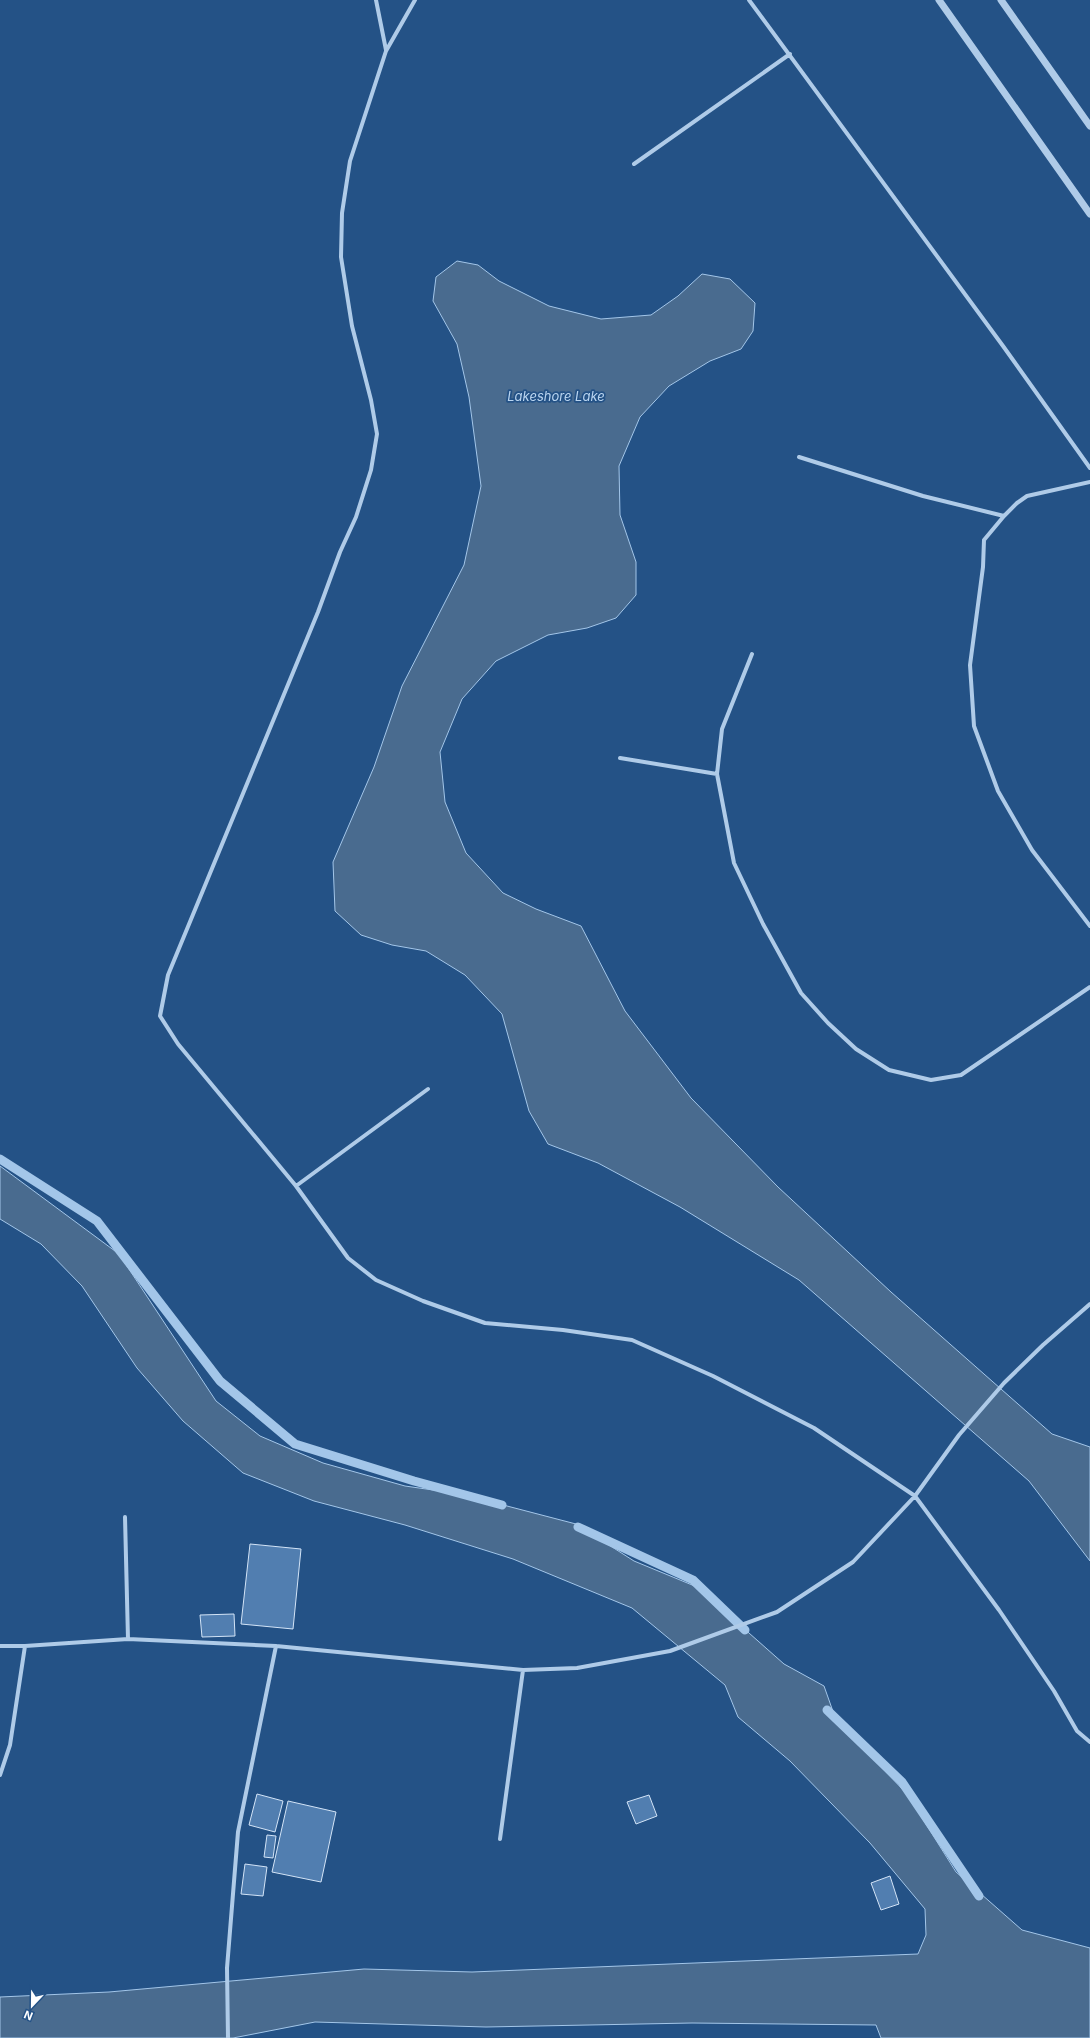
<svg xmlns="http://www.w3.org/2000/svg" width="1090" height="2038" viewBox="0 0 1090 2038" font-family="Inter,sans-serif">
<rect width="100%" height="100%" fill="#245286"/>
<path fill="#496b8f" stroke="#a3c6e9" d="M457,261L478,265L499,281L549,306L601,319L651,315L678,296L702,274L730,279L755,303L753,331L741,349L710,361L669,386L640,417L619,466L620,515L636,562V595L616,618L587,628L548,635L496,661L462,699L440,752L445,802L466,853L503,893L536,909L581,926L625,1011L691,1098L778,1187L891,1292L1052,1434L1090,1447V1561L1029,1481L799,1280L680,1207L598,1163L548,1144L529,1111L502,1014L465,975L426,951L392,945L361,935L335,911L333,862L374,767L402,686L464,565L481,486L469,397L457,344L433,301L436,277Z
M0,1166L119,1254L216,1401L260,1436L323,1463L405,1486L461,1494L576,1524L634,1561L697,1587L784,1664L824,1686L836,1720L907,1794L956,1872L1022,1930L1090,1948V2038H881L876,2025L692,2023L486,2027L315,2022L233,2038H0V1997L109,1992L364,1969L472,1972L918,1954L926,1935L925,1909L870,1843L790,1761L738,1717L725,1685L632,1608L513,1559L405,1525L314,1501L243,1473L183,1421L137,1368L82,1286L41,1244L0,1219Z"/>
<g fill="none" stroke-linecap="round" stroke-linejoin="round">
<path stroke="#a3c6e9" stroke-width="9" d="M0,1159L97,1221L220,1381L295,1444L414,1481L502,1505
M578,1527L693,1580L745,1630
M827,1710L902,1782L979,1896"/>
</g>
<path fill="#517eb0" stroke="#d3e4f7" d="M250,1544L301,1549L293,1629L241,1624Z
M234,1614L235,1636L202,1637L200,1615Z
M257,1794L283,1801L275,1832L249,1825Z
M649,1795L657,1816L636,1824L627,1802Z
M288,1801L336,1812L321,1882L272,1872Z
M267,1835L276,1836L273,1858L264,1857Z
M245,1864L267,1867L263,1896L241,1894Z
M890,1876L899,1904L881,1910L871,1883Z"/>
<g fill="none" stroke-linecap="round" stroke-linejoin="round">
<path stroke="#afcbe8" stroke-width="4" d="M376,0L386,50
M415,0L386,51L350,161L342,213L341,257L352,326L371,400L377,434L371,470L356,517L340,552L318,612L168,975L160,1016L178,1044L296,1186L348,1258L376,1280L423,1301L485,1323L563,1330L632,1340L713,1376L814,1428L915,1496L999,1610L1054,1691L1077,1731L1090,1742
M749,0L1003,346L1090,468
M634,164L790,54
M799,457L923,496L1004,516L1017,503L1027,496L1090,482
M1004,516L984,540L983,567L970,665L974,726L998,791L1032,850L1090,926
M752,654L722,729L717,774L734,863L763,924L801,993L828,1023L856,1049L889,1070L931,1080L961,1075L1090,987
M620,758L717,774
M296,1186L428,1089
M125,1517L128,1639
M0,1646H25L128,1639L276,1646L523,1670L577,1668L670,1651L777,1612L853,1562L915,1496L959,1435L1004,1383L1043,1345L1090,1304
M0,1775L10,1745L25,1646
M500,1839L523,1670
M228,2038L227,1968L238,1832L276,1646"/>
<path stroke="#afcbe8" stroke-width="7" d="M939,0L1090,214
M1001,0L1090,126"/>
</g>
<g text-anchor="middle" dominant-baseline="central" stroke-width="3.5" stroke-linejoin="round" paint-order="stroke">
<g font-size="13" font-style="italic" fill="#bad5f0" stroke="#245286">
<text x="556" y="396">Lakeshore Lake</text>
</g>
</g>
<g transform="translate(32 2006) rotate(202)" stroke="#245286" stroke-width="3" paint-order="stroke">
<path d="M0-3L7 15L0 10L-7 15Z" fill="#ffffff"/>
<text y="-6" font-size="11" font-weight="bold" text-anchor="middle" fill="#ffffff">N</text>
</g>
</svg>
